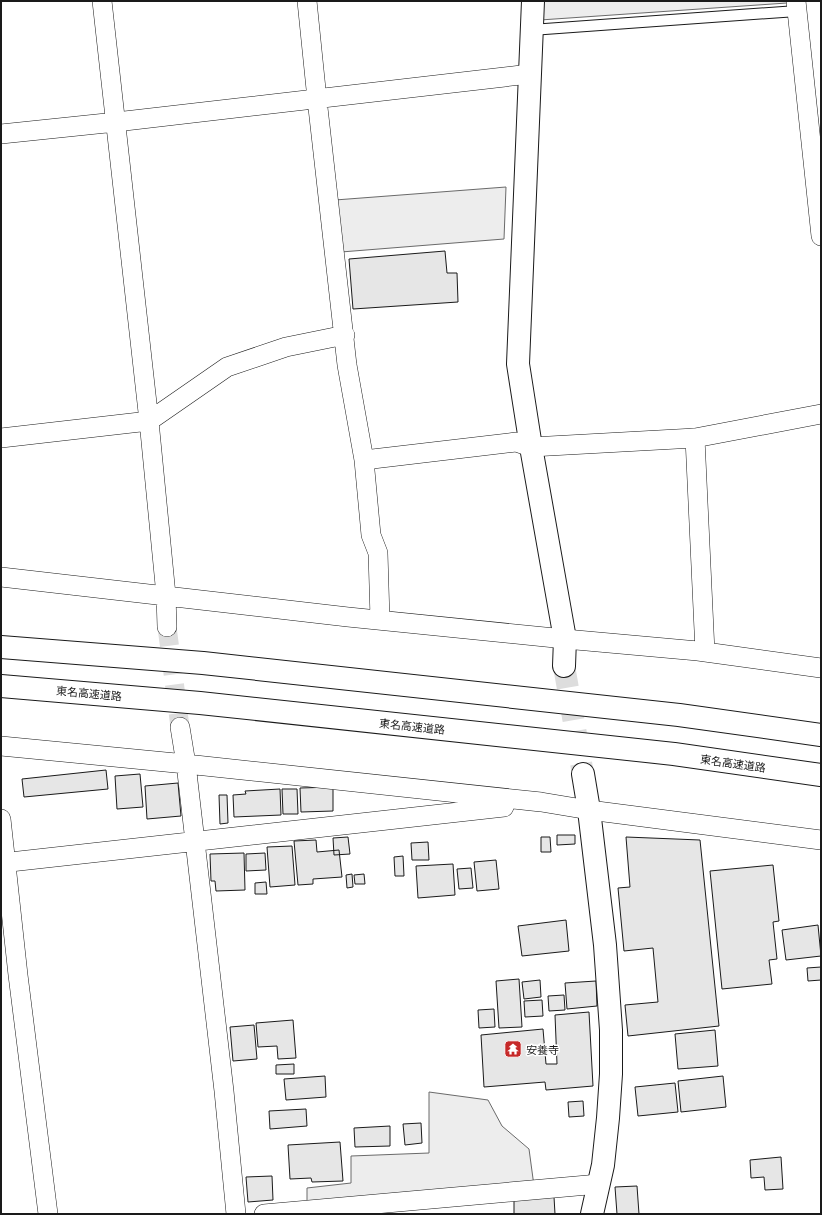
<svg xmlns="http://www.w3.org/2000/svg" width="822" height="1215" viewBox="0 0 822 1215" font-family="'Open Sans','Noto Sans JP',sans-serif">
<rect width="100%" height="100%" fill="#fff"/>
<path fill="#ededed" stroke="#6a6a6a" d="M541,1H787V3L540,20Z
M506,187L504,239L341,252L335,200Z
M429,1092L488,1100L502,1126L529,1149L534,1186L307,1202V1188L351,1183V1156L429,1153Z"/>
<path fill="#e6e6e6" stroke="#1a1a1a" d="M445,251L447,273H457L458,302L353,309L349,259Z
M106,770L108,789L24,797L22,779Z
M140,774L143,807L117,809L115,776Z
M178,783L181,816L147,819L145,786Z
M333,787V811L301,812L300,788Z
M280,789L281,815L234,817L233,795L246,794L245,791Z
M282,789H297L298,814H283Z
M219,795H227L228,823L220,824Z
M557,835H575V844L557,845Z
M348,837L350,854L334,855L333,838Z
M541,837H550L551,852H541Z
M626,837L700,840L719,1026L628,1036L625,1005L658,1002L653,948L624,951L618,888L630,887Z
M316,840L317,852L339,850L342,877L313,879V884L298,885L294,841Z
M428,842L429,860H412L411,843Z
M292,846L295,885L270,887L267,847Z
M244,853L245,890L216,891L215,881H211L210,854Z
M265,853L266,870L246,871V854Z
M403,856L404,876H395L394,857Z
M496,860L499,889L477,891L474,862Z
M453,864L455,895L418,898L416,866Z
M773,865L779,921L773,922L777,959L769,960L772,984L722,989L710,871Z
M471,868L473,888L459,889L457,869Z
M352,874L353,887L347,888L346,875Z
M364,874L365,884H355L354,875Z
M266,882L267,894H255V883Z
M566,920L569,951L522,956L518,926Z
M818,925L821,956L786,960L782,930Z
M821,967V980L808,981L807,968Z
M519,979L522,1027L499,1028L496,981Z
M540,980L541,997L524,999L522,982Z
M596,981L597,1006L567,1009L565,983Z
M564,995L565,1010L549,1011L548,996Z
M542,1000L543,1016L525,1017L524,1001Z
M494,1009L495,1027L479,1028L478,1010Z
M589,1012L593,1086L546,1090L545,1082L484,1087L481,1035L543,1029L546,1064H557L555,1015Z
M293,1020L296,1058L278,1059L277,1046L258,1047L256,1023Z
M254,1025L257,1059L233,1061L230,1027Z
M715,1030L718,1066L678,1069L675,1034Z
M294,1064V1074H276V1065Z
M325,1076L326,1097L286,1100L284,1079Z
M723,1076L726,1107L681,1112L678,1081Z
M675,1083L678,1112L638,1116L635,1087Z
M583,1101L584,1116L569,1117L568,1102Z
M306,1109L307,1126L270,1129L269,1111Z
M421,1123L422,1143L405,1145L403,1124Z
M390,1126V1146L355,1147L354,1128Z
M340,1142L343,1181L312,1182L311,1178L290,1179L288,1145Z
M781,1157L783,1189L765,1190L764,1177L751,1178L750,1160Z
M272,1176L273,1200L248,1202L246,1177Z
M637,1186L639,1214H617L615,1187Z
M554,1197L555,1214H514V1199Z"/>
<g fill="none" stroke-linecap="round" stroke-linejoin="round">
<path stroke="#ddd" stroke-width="19" stroke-dasharray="19 10" stroke-linecap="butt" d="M167,627L180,727"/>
<path stroke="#ddd" stroke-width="22" stroke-dasharray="22 11" stroke-linecap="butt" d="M564,666L583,774"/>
<defs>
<path id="lane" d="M531,30L797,11"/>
<path id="street" d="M102,1L149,421L166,595L167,627
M307,1L317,99L347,365L364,460L371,535L378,553L380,619
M796,1L821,236
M1,134L116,122L530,74
M1,438L149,421L227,367L286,347L345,335
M695,438L705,652
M364,460L516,442L531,447L695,438L821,414
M1,577L348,617L565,639L698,651L821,668
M180,727L186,764L224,1091L236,1214
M1,746L186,764L541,802L589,810L821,840
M1,819L18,975L48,1214
M1,863L504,807
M264,1214L599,1184"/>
<path id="secondary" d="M533,1L518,364L531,447L565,639L564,666
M583,774L589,810L605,945L611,1030V1074L608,1118L603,1165L592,1214"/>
<path id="highway" d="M1,647L203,663L679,715L821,735
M1,686L200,703L674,754L821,775"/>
</defs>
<use href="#lane" stroke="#1a1a1a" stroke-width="12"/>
<use href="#street" stroke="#1a1a1a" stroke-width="20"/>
<use href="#secondary" stroke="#1a1a1a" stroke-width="24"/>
<use href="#highway" stroke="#1a1a1a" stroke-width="24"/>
<use href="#lane" stroke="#fff" stroke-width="10"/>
<use href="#street" stroke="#fff" stroke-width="19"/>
<use href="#secondary" stroke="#fff" stroke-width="22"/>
<use href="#highway" stroke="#fff" stroke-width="22"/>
</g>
<defs>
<symbol id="temple-square" viewBox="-11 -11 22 22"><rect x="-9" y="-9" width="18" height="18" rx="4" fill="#c62828" stroke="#fff"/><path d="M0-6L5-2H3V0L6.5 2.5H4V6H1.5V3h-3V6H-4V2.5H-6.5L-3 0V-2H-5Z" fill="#fff"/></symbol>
</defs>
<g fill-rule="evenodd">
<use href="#temple-square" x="503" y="1039" width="20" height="20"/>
</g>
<g text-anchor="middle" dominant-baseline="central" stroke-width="3" stroke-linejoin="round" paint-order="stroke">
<g font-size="11" fill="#1a1a1a" stroke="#fff">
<text transform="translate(89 693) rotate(5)">東名高速道路</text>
<text transform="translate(412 726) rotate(6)">東名高速道路</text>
<text transform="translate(733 763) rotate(8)">東名高速道路</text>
</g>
<g font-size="11" fill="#1a1a1a" stroke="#fff" text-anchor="start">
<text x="526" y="1049">安養寺</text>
</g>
</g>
<rect width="822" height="1215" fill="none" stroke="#1a1a1a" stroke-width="4"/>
</svg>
